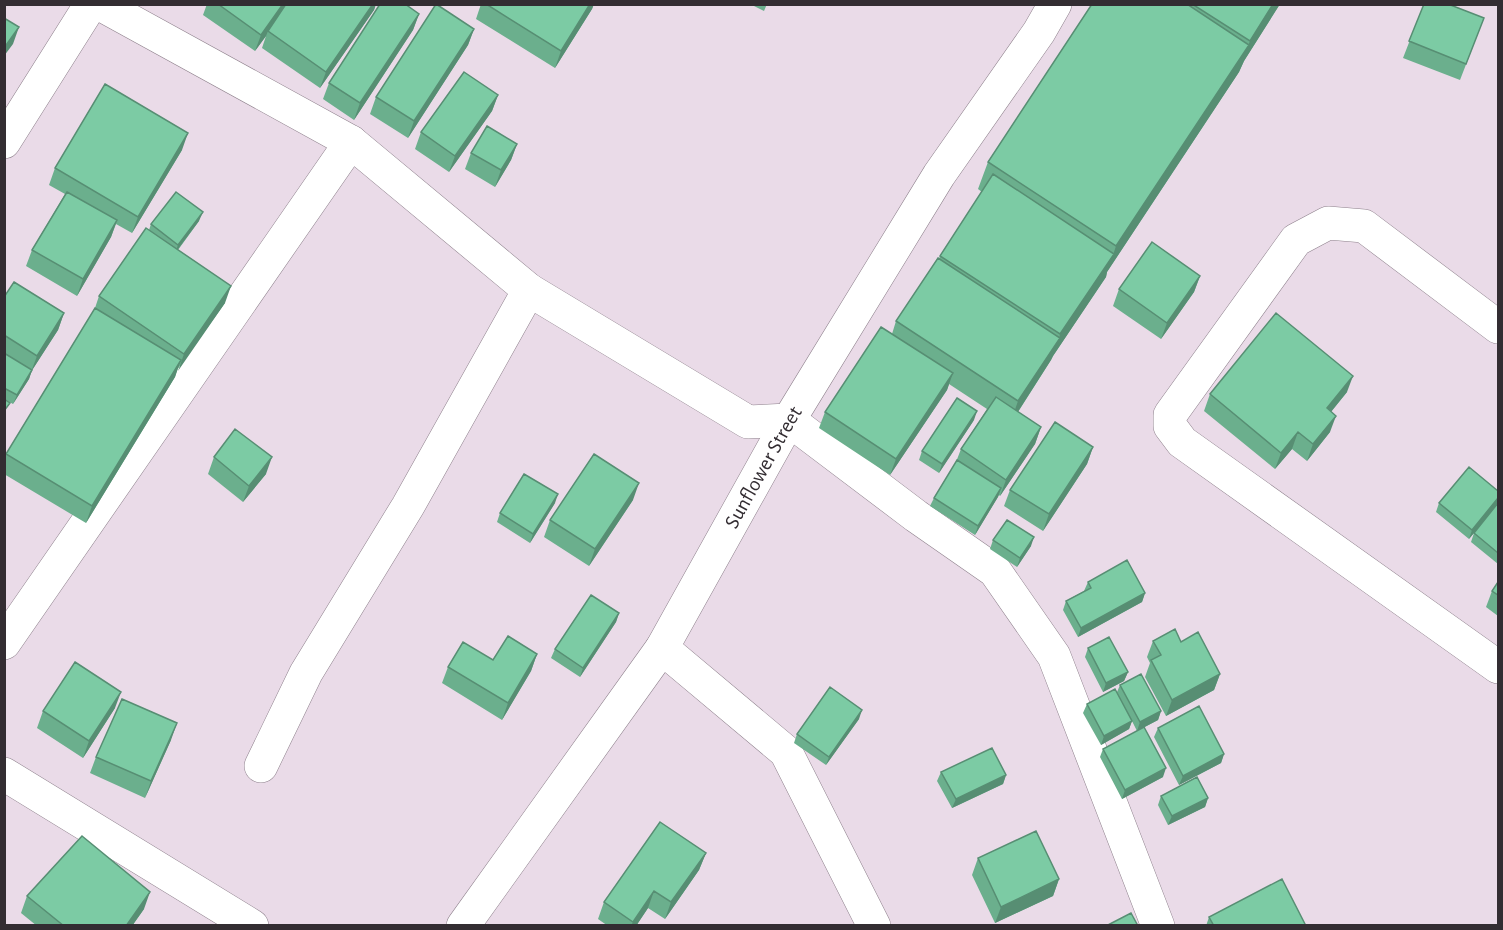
<svg xmlns="http://www.w3.org/2000/svg" width="1503" height="930" viewBox="0 0 1503 930" font-family="'Alegreya Sans',sans-serif">
<rect width="100%" height="100%" fill="#eadbe8"/>
<g fill="none" stroke-linecap="round" stroke-linejoin="round">
<defs>
<g id="minor">
<path d="M100,4L351,142L529,290L748,422L789,420L916,516L995,571L1054,656L1158,926"/>
<path d="M4,142L91,4"/>
<path d="M1498,327L1364,226L1328,223L1296,240L1170,415V426L1182,442L1498,667"/>
<path d="M4,643L351,142"/>
<path d="M662,648L786,752L874,926"/>
<path d="M261,766L306,673L408,506L529,290"/>
<path d="M4,774L252,926"/>
<path id="s1" d="M463,926L662,648L789,420L939,175L1039,32L1055,4"/>
</g>
</defs>
<use href="#minor" stroke="#8e808c" stroke-width="34"/>
<use href="#minor" stroke="#fff" stroke-width="33"/>
</g>
<path fill="#6baf8d" d="M207,4H376L374,10L320,88L262,48L266,36L255,51L203,15Z
M481,4H594L592,9L555,68L476,19Z
M750,4H767L764,11Z
M1092,4H1280L1244,61L1239,72L1107,272L1106,277L1053,356L1051,360L1018,412L1041,427L1035,444L1000,496L999,495L975,535L930,506L934,498L956,462L961,449L987,409L949,384L947,390L890,475L819,428L825,412L892,334L896,321L939,259L940,256L982,192L978,189L988,162Z
M1424,4L1484,18L1460,80L1403,58Z
M419,14L413,30L354,120L323,99L329,83Z
M474,29L468,45L408,138L370,114L376,97Z
M498,95L492,111L449,172L415,149L421,132Z
M517,144L511,160L495,187L465,169L471,153Z
M182,150L132,233L116,224L111,237L77,296L26,266L32,250L65,194L49,185L55,168Z
M199,221L178,250L225,303L177,370L175,377L86,523L4,474V459L6,454L94,311L99,296L149,230L151,224Z
M1200,276L1194,292L1161,339L1113,306L1119,289Z
M4,297L64,313L58,330L32,370L29,379L13,404L4,399Z
M1347,392L1331,412L1330,432L1307,461L1292,449L1275,469L1204,411L1210,394Z
M974,420L939,473L919,460L922,451Z
M1093,447L1087,464L1043,531L1004,506L1010,490Z
M214,457L266,474L243,502L208,474Z
M1498,491V564L1471,542L1474,533L1469,539L1436,512L1439,503Z
M633,500L589,566L544,537L550,520Z
M555,503L530,543L497,522L500,513Z
M993,540L1031,546L1017,567L990,549Z
M1088,582L1145,593L1142,602L1078,637L1063,610L1066,601L1084,591Z
M1498,582V616L1486,607L1492,591Z
M619,613L616,622L580,677L551,658L555,649Z
M1153,641L1181,642L1220,674L1214,690L1166,716L1145,677L1150,663L1147,657Z
M1088,648L1128,672L1124,681L1103,692L1085,657Z
M537,654L531,671L502,720L442,683L448,667Z
M1120,685L1161,711L1158,720L1137,731L1132,721L1129,729L1101,745L1083,713L1087,704L1117,692Z
M115,708L83,758L37,728L43,711Z
M859,719L826,765L794,743L797,734Z
M1158,728L1224,754L1221,763L1179,785L1154,737Z
M171,740L145,798L90,773L96,757Z
M1103,749L1163,777L1122,799L1100,757Z
M941,772L1006,775L1003,784L952,808L937,781Z
M1161,796L1208,798L1205,807L1168,825L1158,805Z
M706,853L699,870L665,919L648,908L636,926H608L598,919L604,902Z
M978,858L1059,879L1053,896L995,923L972,875Z
M27,896L144,909L132,926H37L21,913Z
M1209,917L1306,926H1206Z"/>
<path fill="#578e73" d="M283,4H288L268,31L266,36L255,51L261,35Z
M373,4H376L374,10L320,88L326,72Z
M590,4H594L592,9L555,68L561,51Z
M1273,4H1280L1244,61L1239,72L1107,272L1106,277L1053,356L1051,360L1010,424L1018,401L1059,339L1060,334L1113,255L1116,246L1247,48L1250,41Z
M419,14L413,30L354,120L360,103Z
M19,27L13,44L4,56V48Z
M474,29L468,45L408,138L414,121Z
M498,95L492,111L449,172L455,156Z
M188,133L182,150L132,233L138,217Z
M517,144L511,160L495,187L501,170Z
M203,212L199,221L175,253L178,245Z
M117,220L111,237L77,296L83,279Z
M1200,276L1194,292L1161,339L1167,323Z
M231,286L225,303L178,371L184,354Z
M64,313L58,330L31,372L37,356Z
M181,360L175,377L86,523L92,506Z
M32,370L29,379L13,404L17,395Z
M953,373L947,390L890,475L896,459Z
M1353,376L1347,392L1321,424L1327,408Z
M977,411L974,420L939,473L942,464Z
M1336,416L1330,432L1307,461L1313,444Z
M1041,427L1035,444L1000,496L1006,480Z
M1298,432L1292,449L1275,469L1281,453Z
M1093,447L1087,464L1043,531L1049,514Z
M272,457L266,474L243,502L249,486Z
M639,483L633,500L589,566L595,549Z
M1001,488L998,497L975,535L978,526Z
M558,494L555,503L530,543L533,534Z
M1498,498V503L1469,539L1472,530Z
M1034,537L1031,546L1017,567L1020,558Z
M1145,593L1142,602L1078,637L1081,628Z
M619,613L616,622L580,677L583,668Z
M537,654L531,671L502,720L508,703Z
M1128,672L1124,681L1103,692L1106,683Z
M1220,674L1214,690L1166,716L1172,700Z
M121,692L115,708L83,758L89,741Z
M862,710L859,719L826,765L829,757Z
M1161,711L1158,720L1137,731L1140,722Z
M1132,721L1129,729L1101,745L1104,736Z
M177,723L171,740L145,798L151,781Z
M1224,754L1221,763L1179,785L1183,776Z
M1166,768L1163,777L1122,799L1125,790Z
M1006,775L1003,784L952,808L956,799Z
M1208,798L1205,807L1168,825L1172,816Z
M706,853L699,870L665,919L671,902Z
M1059,879L1053,896L995,923L1001,907Z
M654,891L648,908L636,926H631L633,922Z
M150,892L144,909L132,926H126Z"/>
<path fill="#7ccba4" stroke="#578e73" stroke-width="1.5" d="M218,4H283L261,35Z
M286,4H373L326,72L268,31Z
M380,4H405L419,14L360,103L329,83Z
M436,4L474,29L414,121L376,97Z
M486,4H590L561,51Z
M1092,4H1187L1249,45L1116,246L988,162Z
M1192,4H1273L1250,41Z
M1424,4H1448L1484,18L1466,64L1409,41Z
M4,18L19,27L4,48Z
M464,72L498,95L455,156L421,132Z
M105,84L188,133L138,217L55,168Z
M487,126L517,144L501,170L471,153Z
M993,174L1114,254L1060,334L940,256Z
M67,192L117,220L83,279L32,250Z
M176,192L203,212L178,245L151,224Z
M146,228L231,286L184,354L99,296Z
M1152,242L1200,276L1167,323L1119,289Z
M938,258L1060,338L1018,401L896,321Z
M14,282L64,313L37,356L4,335V297Z
M95,308L181,360L92,506L6,454Z
M1276,313L1353,376L1327,408L1336,416L1313,444L1298,432L1281,453L1210,394Z
M881,327L953,373L896,459L825,412Z
M4,353L32,370L17,395L4,388Z
M996,397L1041,427L1006,480L961,449Z
M957,398L977,411L942,464L922,451Z
M4,399L10,403L4,411Z
M1055,422L1093,447L1049,514L1010,490Z
M235,429L272,457L249,486L214,457Z
M594,454L639,483L595,549L550,520Z
M957,460L1001,488L978,526L934,498Z
M1469,467L1498,491V498L1472,530L1439,503Z
M524,474L558,494L533,534L500,513Z
M1498,503V553L1474,533Z
M1007,520L1034,537L1020,558L993,540Z
M1127,560L1145,593L1081,628L1066,601L1091,588L1088,582Z
M1498,582V595L1492,591Z
M591,595L619,613L583,668L555,649Z
M1175,629L1181,642L1198,632L1220,674L1172,700L1151,660L1161,655L1153,641Z
M508,636L537,654L508,703L448,667L463,642L493,660Z
M1109,637L1128,672L1106,683L1088,648Z
M75,662L121,692L89,741L43,711Z
M1141,674L1161,711L1140,722L1120,685Z
M830,687L862,710L829,757L797,734Z
M1115,689L1132,721L1104,736L1087,704Z
M122,699L177,723L151,781L96,757Z
M1199,706L1224,754L1183,776L1158,728Z
M1144,727L1166,768L1125,790L1103,749Z
M992,748L1006,775L956,799L941,772Z
M1197,777L1208,798L1172,816L1161,796Z
M660,822L706,853L671,902L654,891L633,922L604,902Z
M1036,831L1059,879L1001,907L978,858Z
M82,836L150,892L126,926H64L27,896Z
M1282,879L1306,926H1214L1209,917Z
M1131,913L1138,926H1106Z"/>
<g text-anchor="middle" dominant-baseline="central" stroke-width="5" stroke-linejoin="round" paint-order="stroke">
<g font-size="21" fill="#332d32" stroke="#fff">
<text stroke="none"><textPath href="#s1" startOffset="549">Sunflower Street</textPath></text>
</g>
</g>
<rect width="1503" height="930" fill="none" stroke="#332d32" stroke-width="12"/>
</svg>
